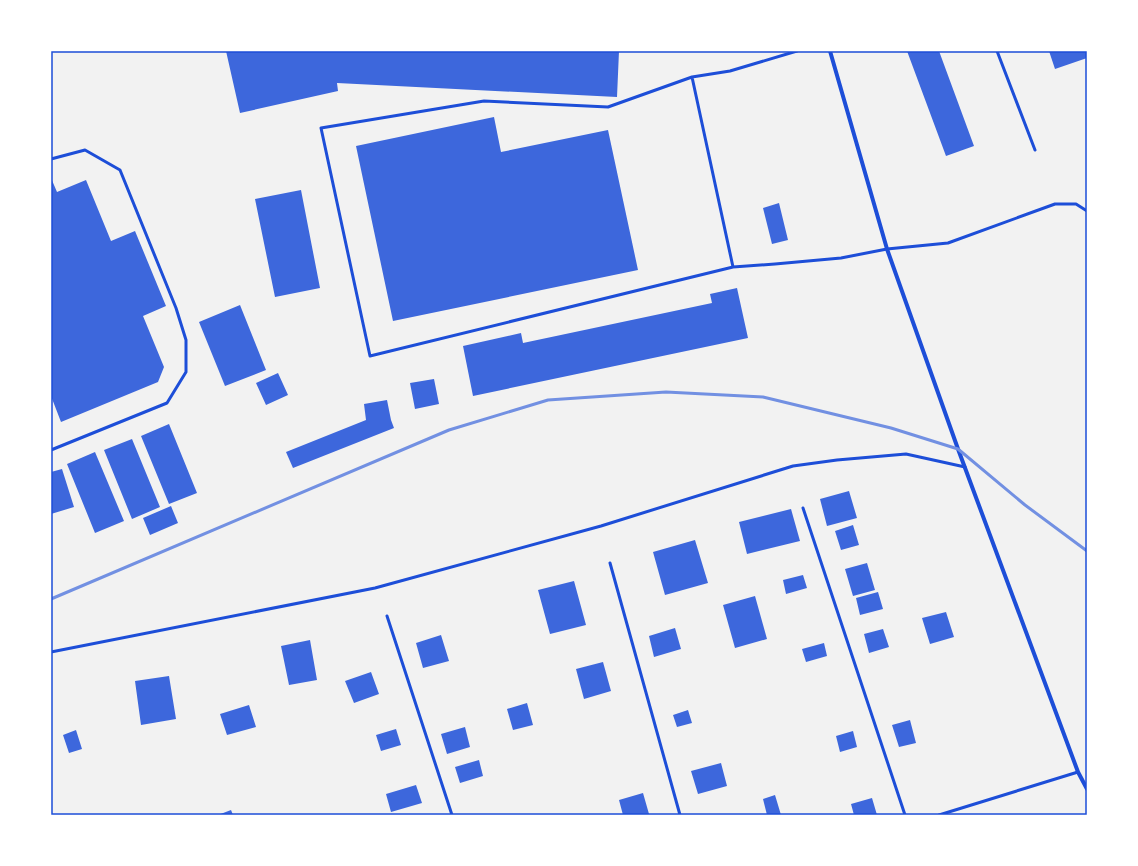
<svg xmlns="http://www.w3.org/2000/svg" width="1138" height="866" viewBox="0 0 1138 866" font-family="'IBM Plex Sans',sans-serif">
<rect width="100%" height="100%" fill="#f2f2f2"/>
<path fill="#3d67dc" d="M226,51H619L617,97L337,83L338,91L240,113Z
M907,51H939L974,146L946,156Z
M1049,51H1087V58L1055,69Z
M494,117L501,152L608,130L638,270L393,321L356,146Z
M51,178L57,192L86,180L111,241L135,231L166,306L143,316L164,367L158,382L61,422L51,396Z
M301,190L320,288L275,297L255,199Z
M779,203L788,240L772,244L763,208Z
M737,288L748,338L473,396L463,346L521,333L523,343L712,303L710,294Z
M240,305L266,370L225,386L199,322Z
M278,373L288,395L266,405L256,383Z
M434,379L439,404L415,409L410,383Z
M387,400L391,420L394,428L293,468L286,452L366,420L364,404Z
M169,424L197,493L169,504L141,436Z
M132,439L160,507L132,519L104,450Z
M95,452L124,521L95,533L67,464Z
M62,469L74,507L51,514V472Z
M849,491L857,518L827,526L820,499Z
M171,506L178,523L150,535L143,518Z
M791,509L800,541L747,554L739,522Z
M853,525L859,545L841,550L835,531Z
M695,540L708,583L665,595L653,552Z
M867,563L875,590L853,596L845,569Z
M803,575L807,588L786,594L783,580Z
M574,581L586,625L550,634L538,590Z
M878,592L883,609L860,615L856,598Z
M755,596L767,639L735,648L723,605Z
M946,612L954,637L930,644L922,618Z
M675,628L681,649L654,657L649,636Z
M883,629L889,647L869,653L864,634Z
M441,635L449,661L423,668L416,643Z
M310,640L317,680L289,685L281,646Z
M824,643L827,656L806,662L802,649Z
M603,662L611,691L584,699L576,669Z
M371,672L379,694L354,703L345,681Z
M169,676L176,719L141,725L135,681Z
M527,703L533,725L513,730L507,709Z
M249,705L256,727L227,735L220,714Z
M688,710L692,723L677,727L673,715Z
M910,720L916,743L899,747L892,725Z
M465,727L470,747L447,754L441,734Z
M396,729L401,745L381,751L376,735Z
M76,730L82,749L69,753L63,735Z
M853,731L857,747L840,752L836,736Z
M479,760L483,776L460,783L455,767Z
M721,763L727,786L698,794L691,771Z
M416,785L422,803L391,812L386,794Z
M643,793L649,814L646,815H623L619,800Z
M775,795L781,815H767L763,799Z
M872,798L877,815H854L851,804Z
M231,810L233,815H218Z"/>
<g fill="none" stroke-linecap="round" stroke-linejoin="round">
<path stroke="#1d4ed8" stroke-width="3" d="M997,51L1035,150
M692,77L733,267L370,356L321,128L484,101L608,107L692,77L730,71L797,51
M51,159L85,150L120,170L176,308L186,340V372L167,403L51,450
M733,267L775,264L841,258L887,249L948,243L1055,204H1076L1087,211
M803,508L905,815
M610,563L680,815
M387,616L452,815
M51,652L375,588L601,526L793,466L837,460L906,454L965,467
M939,815L1078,772"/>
<path stroke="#1d4ed8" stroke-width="4" d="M830,51L887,249L958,449L1078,772L1087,789"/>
<path stroke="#7290e2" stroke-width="3" d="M51,599L449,430L548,400L666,392L763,397L891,428L958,449L1025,505L1087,551"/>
</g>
<rect width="1138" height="866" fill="none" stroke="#ffffff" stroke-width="104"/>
<rect x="52" y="52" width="1034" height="762" fill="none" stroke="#1d4ed8" stroke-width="1.5"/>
</svg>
